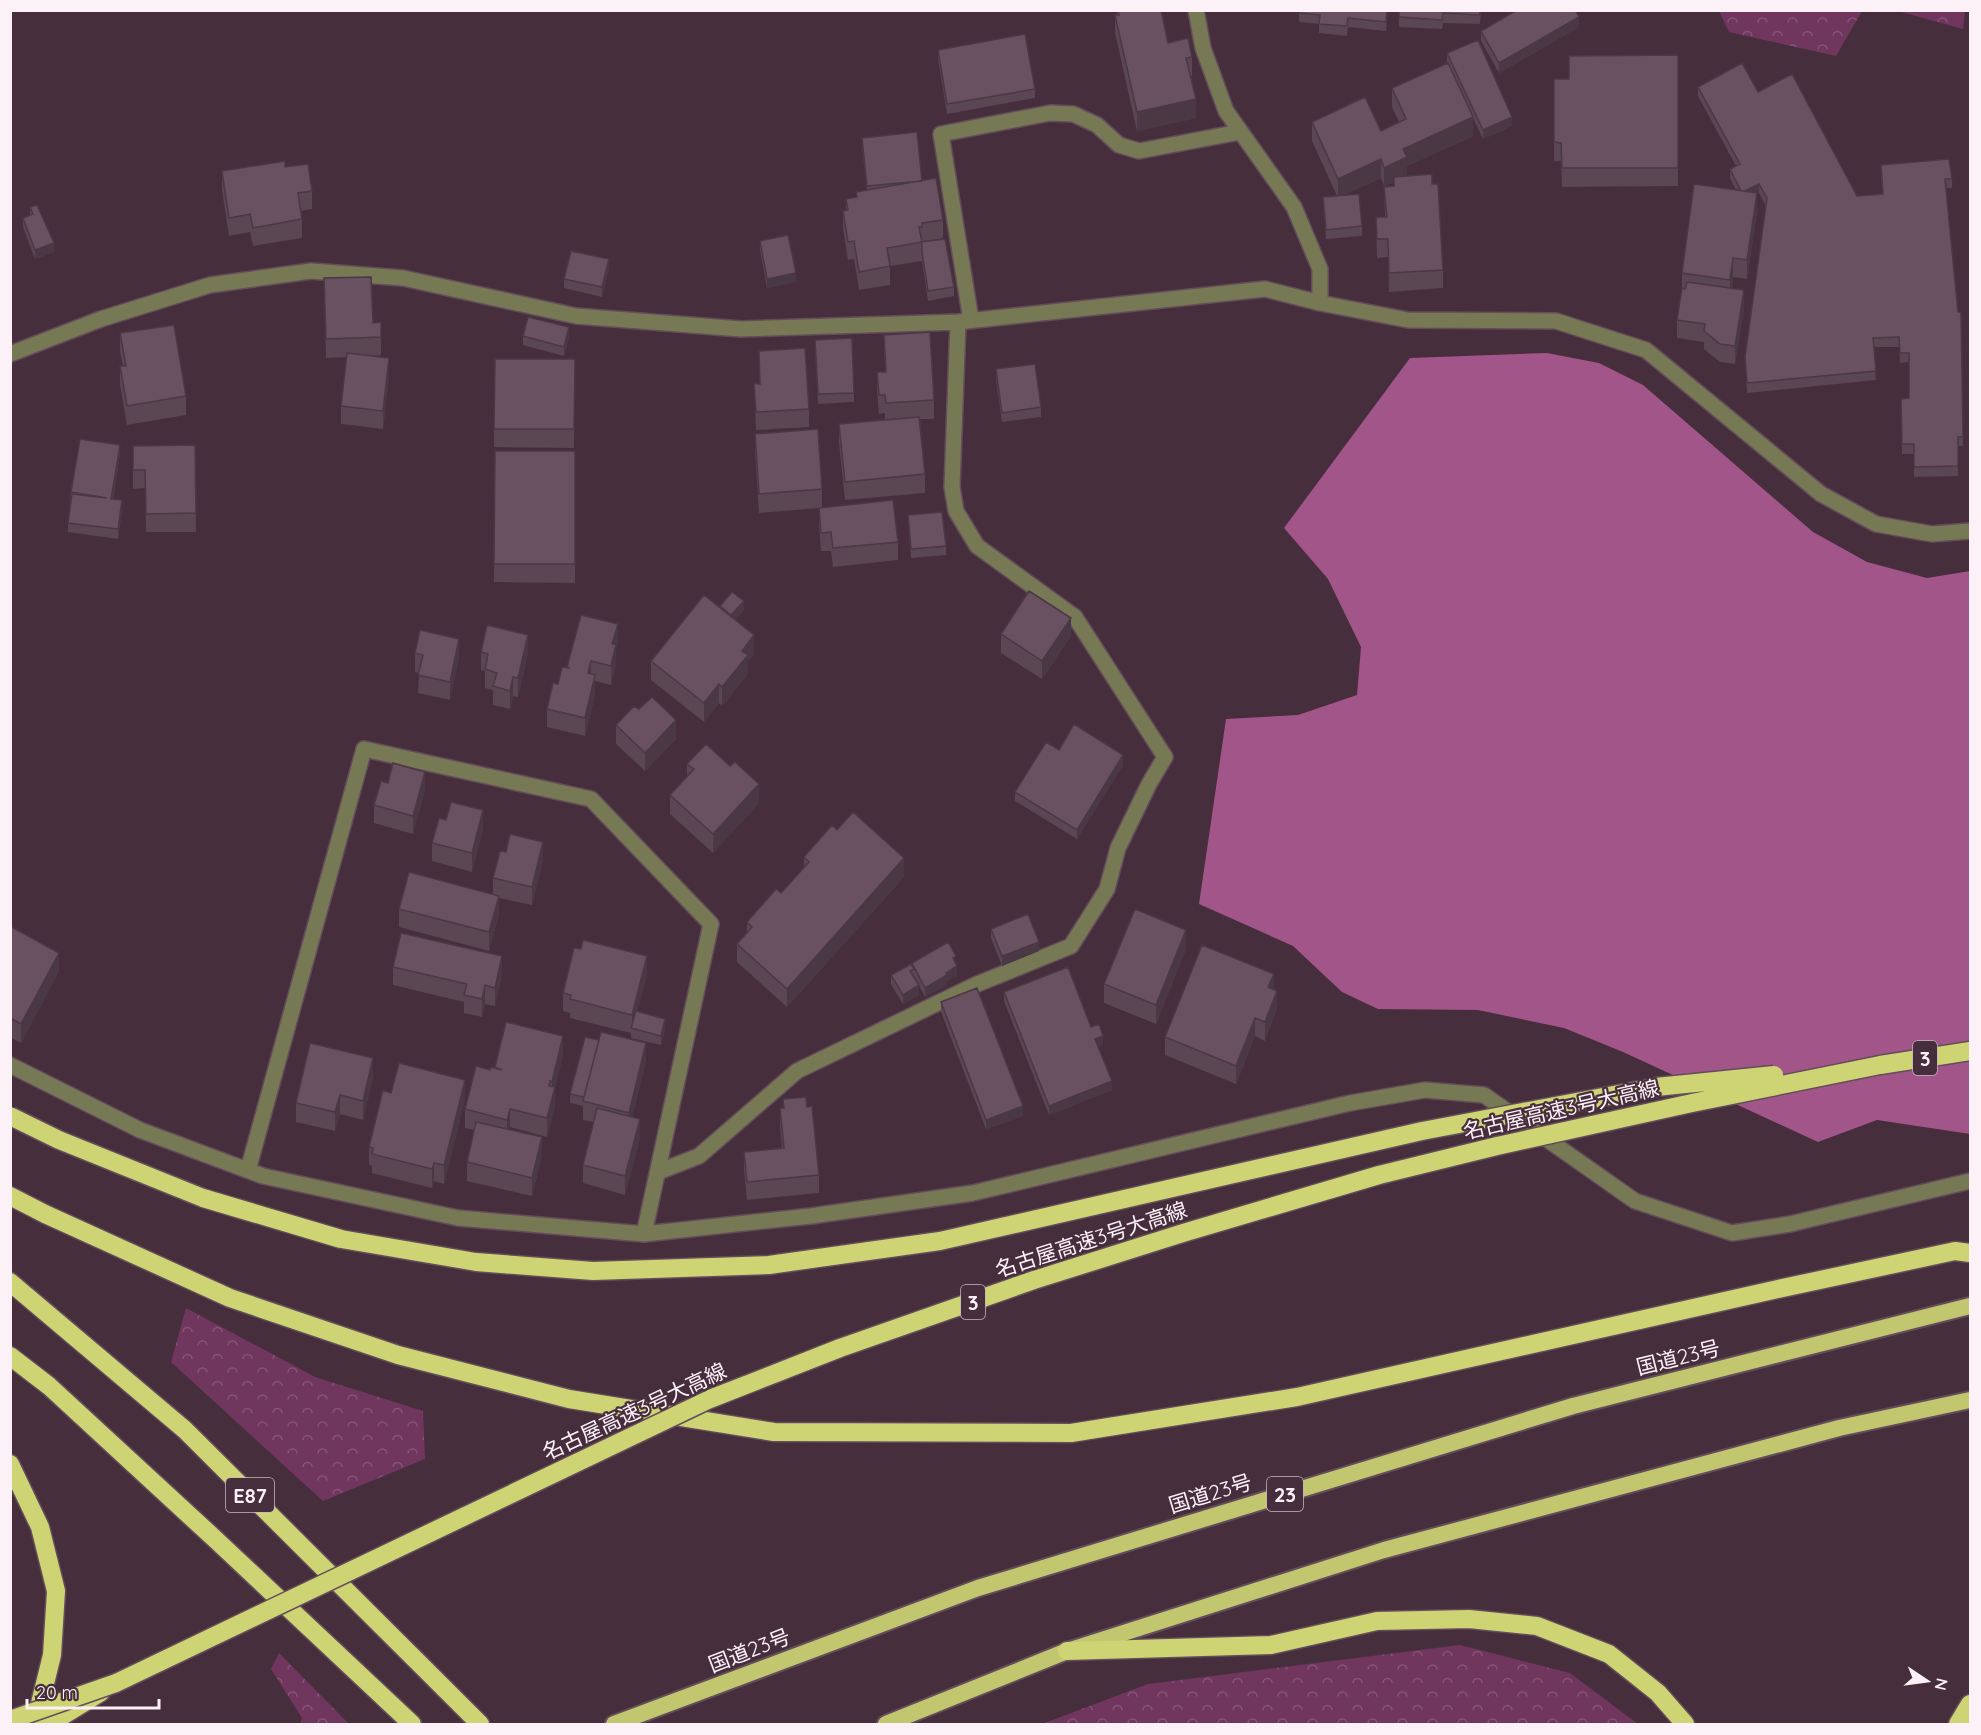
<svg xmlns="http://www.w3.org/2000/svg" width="1981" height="1735" viewBox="0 0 1981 1735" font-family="Quicksand,'Noto Sans JP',sans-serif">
<defs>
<pattern id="forest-crowns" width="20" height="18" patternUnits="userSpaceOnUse" patternTransform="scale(1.5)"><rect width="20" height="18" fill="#71365e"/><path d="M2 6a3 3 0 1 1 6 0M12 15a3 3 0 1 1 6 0" fill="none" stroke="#865476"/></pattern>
</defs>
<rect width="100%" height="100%" fill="#462e3d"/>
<path fill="url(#forest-crowns)" d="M1719,11H1862L1836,56L1729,32Z
M1898,11H1965L1963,29Z
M186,1308L315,1377L423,1411L425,1459L323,1501L171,1362Z
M1460,1645L1570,1673L1638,1724H1042L1148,1684Z
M279,1653L349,1724H300L302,1718L271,1669Z"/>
<path fill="#a25588" d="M1547,353L1599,363L1643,385L1813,532L1867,562L1927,578L1970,571V1134L1877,1120L1818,1142L1623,1052L1564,1028L1478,1010L1378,1009L1342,992L1293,946L1199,904L1226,719L1298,715L1357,695L1361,647L1328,579L1284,528L1410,358Z"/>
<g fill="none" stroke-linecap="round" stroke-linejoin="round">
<defs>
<path id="minor" d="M1196,10L1203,48L1226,111L1294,207L1320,269V303
M971,320L941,134L1050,113L1073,114L1097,125L1119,145L1139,151L1240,132
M10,354L101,319L210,285L311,271L403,278L576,316L741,329L958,322L1265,289L1320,303L1408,320L1556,321L1646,350L1821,494L1876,524L1932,534L1970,531
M10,1065L140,1130L263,1176L458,1218L644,1234L811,1216L973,1193L1350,1103L1425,1090L1484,1095L1635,1201L1732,1233L1790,1224L1970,1181
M248,1170L364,749L591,799L711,924L644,1234
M658,1172L699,1156L797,1071L975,985L1071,946L1107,889L1118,848L1149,784L1165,757L1075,617L977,546L956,511L952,487L958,322"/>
<path id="trunk" d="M614,1724L978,1588L1573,1406L1970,1306
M886,1724L1067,1651L1384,1550L1839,1428L1970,1400"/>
<path id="motorway" d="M1880,1065L1970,1051
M10,1196L45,1214L230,1298L398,1355L569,1399L774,1432L1071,1433L1297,1397L1778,1289L1955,1251L1970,1253
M10,1282L184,1429L480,1724
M10,1356L49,1386L215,1539L412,1724
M10,1464L40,1527L56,1591L52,1655L35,1724
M1067,1651L1271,1645L1377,1621L1469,1619L1537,1626L1609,1654L1658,1693L1685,1724
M49,1724L101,1692
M1958,1724L1970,1704"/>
</defs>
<use href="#minor" stroke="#634d5b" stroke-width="18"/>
<use href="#trunk" stroke="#634d5b" stroke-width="20"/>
<use href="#motorway" stroke="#634d5b" stroke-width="21"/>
<use href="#minor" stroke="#767954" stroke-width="15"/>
<use href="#trunk" stroke="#c2c66e" stroke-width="16"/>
<use href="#motorway" stroke="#ced373" stroke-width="18"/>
<defs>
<path id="motorway-bridge" d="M10,1116L59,1140L203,1198L341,1239L476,1262L593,1271L769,1265L940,1241L1422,1131L1656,1087L1774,1075
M10,1720L116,1683L710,1399L840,1348L1034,1280L1183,1233L1379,1175L1497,1146L1692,1103L1880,1065"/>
</defs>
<use href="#motorway-bridge" stroke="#634d5b" stroke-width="21" stroke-linecap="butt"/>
<use href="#motorway-bridge" stroke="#ced373" stroke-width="18"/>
</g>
<path fill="#5b4653" d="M1117,10H1161L1168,43L1192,57V76H1190L1196,118L1137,131L1115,33V15H1117Z
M1299,10H1388L1386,31L1348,27L1347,36L1319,33V24L1299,22Z
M1399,10H1481L1480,24L1443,23L1442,29L1399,27Z
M1579,27L1499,73L1481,41V31Z
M938,50L1035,89V98L947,114L938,59Z
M1447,53L1512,126L1483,139L1473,118V136L1407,166V176L1432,184L1443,270V288L1389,292L1388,257L1377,258L1376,217H1385L1384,187L1394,186V182L1384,186L1381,178L1343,195L1362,226V236L1326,239L1323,197L1337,196L1312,141V122L1381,131L1399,122L1392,107V88L1447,63Z
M1678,55V186L1562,187L1561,161H1554V142L1569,79Z
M1698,87L1758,92L1857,196L1882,194L1881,165L1952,179V188H1946L1958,312H1961L1963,446H1958V476L1914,477V454H1902L1901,399L1909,398V362L1900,363L1899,347H1873L1876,380L1747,393L1745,357L1766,206L1759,193L1757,194V211L1747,279L1733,277L1732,289L1744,309L1735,364L1720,362L1704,349V342L1677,338V320L1682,291V273L1736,190L1730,178V169L1736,166L1698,96Z
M862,138L922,181L943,220V238L922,242L954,287V296L928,301L922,261L890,266V285L859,290L854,259L848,260L843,229V211L846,210V199L856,198V192L867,190L862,147Z
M285,167L312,191V209L301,211L302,219V238L253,246L250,232L229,236L222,190V171Z
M30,207L54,252L35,259L23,227V218L30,215Z
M760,241L796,282L767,288L760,250Z
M609,268L602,297L564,288V279Z
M324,278L373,323L381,322V355L374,356L389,376L383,429L341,424V406L347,357L326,358Z
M120,333L186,396V415L127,425L120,385V366H123L120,352Z
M884,335L934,400V419H920L925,474V493L845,500L839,443V424L885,420V413L879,414L877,391V372H885Z
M523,336L569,337L564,356L523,345Z
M815,349L854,393V402L818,404Z
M759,351L809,409V427L756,430L754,383L759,384Z
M495,359H575L574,448L494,447Z
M996,369L1041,407V417L1002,422L996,379Z
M755,434L822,489V507L898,542V560L833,567L831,551H821L819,526V508L759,513L755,452Z
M195,445L196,532H146L145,488L133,489V446Z
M495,451H575V583L494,582Z
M120,454L113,499L122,510L118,539L68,532V523L71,492Z
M908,515L946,546V555L911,558Z
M720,606L744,610L735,620L754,654L748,662V674L722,706L719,703L704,722L651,680V661L720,608Z
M1001,634L1071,636L1042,679L1001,653Z
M618,642L616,649V663L611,685L595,681V694L585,736L547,727V709L558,684Z
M481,652L528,653L518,697L513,696L510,709L493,705V690L485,688V671L481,670Z
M415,653L459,658L450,700L418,693L419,673L415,672Z
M639,709L676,739L645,771L616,744V725Z
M687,764L730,766L759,803L713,853L670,814V795L687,776Z
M1123,765L1077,839L1015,801V792Z
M388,783L425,790L413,834L374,823V805Z
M483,829L472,872L432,861V843Z
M837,830L904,877L787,1007L737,962V944L747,933V922L781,893L804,867V857Z
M543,860L532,905L499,898V914L489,951L399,927V909L493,894V878Z
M10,926L59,971L21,1043L10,1037Z
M991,929L1039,951L1002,966L991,938Z
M1186,949L1156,1024L1104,1003V984Z
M912,963L956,964L957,976L947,981V985L925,997L914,976L919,995L903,1004L891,984V975L912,966Z
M393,967L502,974L495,1006L485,1004L482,1017L464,1013V1002L393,985Z
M647,975L637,1011L665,1028L661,1045L631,1038V1033L570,1018V1013L563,1011V993Z
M1274,989L1277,1009L1265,1041L1255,1036L1236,1084L1165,1055V1037Z
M1004,992L1091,1027L1103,1045L1098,1047L1112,1090L1049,1115L1004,1001Z
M941,1002L1023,1116L986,1129L941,1012Z
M563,1055L555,1087V1106L547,1137L510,1127L509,1129L542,1155L532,1196L467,1181V1162L474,1130L465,1128V1109L490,1070L495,1068V1067Z
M646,1062L632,1117L640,1138L625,1195L583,1183V1165L594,1122L583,1120V1106L570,1103V1094Z
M373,1077L363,1120L340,1114L335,1131L296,1122V1103Z
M391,1093L465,1099L444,1184L434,1181L432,1188L372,1173V1166L369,1165V1147Z
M783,1099L807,1107L819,1175V1193L747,1200L744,1170V1152L782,1148L780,1127V1108H783Z"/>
<path fill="#4a3944" d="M1387,10H1388L1386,31V22Z
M1579,17V27L1499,73V63Z
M1196,99V118L1137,131V112Z
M1473,117V136L1407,166V176L1394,177V182L1384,186V168L1403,149Z
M1512,117V126L1483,139V130Z
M1381,159V178L1338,198V179Z
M1759,184V193L1757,194V211L1747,279V260L1742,192Z
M54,243V252L35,259V250Z
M1733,258V277L1730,299V280Z
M609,259V268L602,297V287Z
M796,273V282L767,288V279Z
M1744,290V309L1735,364V346Z
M569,327V337L564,356V347Z
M389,358V376L383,429V411Z
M120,445V454L111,508V499Z
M122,500V510L118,539V529Z
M744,601V610L731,624V615Z
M1071,618V636L1042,679V661Z
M618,624V642L616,649V663L611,685L612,644Z
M528,635V653L518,697V678Z
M754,635V654L748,662V674L722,706V687L742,651Z
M459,639V658L450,700V682Z
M591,661V680L588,673Z
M595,675V694L585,736V718Z
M513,677V696L510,709V691Z
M719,684V703L704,722V703Z
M676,720V739L645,771V753Z
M1123,755V765L1077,839V830Z
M425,772V790L413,834V816Z
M759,784V803L713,853V834Z
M483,810V829L472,872V853Z
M543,842V860L532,905V887Z
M904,858V877L787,1007V989Z
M499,896V914L489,951V932Z
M1186,930V949L1156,1024V1005Z
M1039,942V951L1002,966V956Z
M59,953V971L21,1043V1024Z
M502,956V974L495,1006V988Z
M647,956V975L633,1029L632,1028V1015Z
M957,966V976L947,981V985L925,997V988L946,973Z
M1274,974V993L1268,987Z
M485,985V1004L482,1017V999Z
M919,985V995L903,1004V995Z
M1277,991V1009L1265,1041V1022Z
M1255,1018V1036L1236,1084V1066Z
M665,1019V1028L661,1045V1036Z
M563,1036V1055L554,1093L555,1087V1106L547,1137V1118L552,1100V1082Z
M1103,1036V1045L1095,1048V1039Z
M646,1043V1062L629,1131V1113Z
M373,1058V1077L363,1120V1101Z
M465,1080V1099L444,1184V1165Z
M1112,1081V1090L1049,1115V1106Z
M340,1095V1114L335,1131V1112Z
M1023,1106V1116L986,1129V1120Z
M510,1109V1127L507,1138V1120Z
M640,1119V1138L625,1195V1176Z
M542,1137V1155L532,1196V1178Z
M434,1163V1181L432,1188V1169Z"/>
<path fill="#6a5161" stroke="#4a3944" stroke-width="1.5" d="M1118,10H1161L1168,43L1188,38L1192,57L1186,58L1196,99L1137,112L1115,15H1119Z
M1299,10H1387L1386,22L1348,18L1347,26L1319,24L1320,15L1299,13Z
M1399,10H1480V15L1443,13L1442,20L1399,17Z
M1517,10H1575L1579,17L1499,63L1481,31Z
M1025,34L1035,89L947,104L938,50Z
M1478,40L1512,117L1483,130L1447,53Z
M1678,55V168H1562L1561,143L1554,142V79H1569V56Z
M1448,63L1473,117L1403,149L1407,157L1384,168L1381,159L1338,179L1312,122L1365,97L1381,131L1406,119L1392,88Z
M1742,63L1758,92L1792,74L1857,196L1883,194L1881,165L1949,159L1952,179H1945L1958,312H1961L1963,437H1958V466L1914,467V444H1902L1901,399L1909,398V353H1900L1899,337L1873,338L1876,371L1747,383L1745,357L1767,198L1759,184L1745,191H1741L1730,169L1740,164L1698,87Z
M917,132L922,181L867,186L862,138Z
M285,161V167L308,164L312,191L298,193L302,219L253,228L250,214L229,218L222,171Z
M1432,174V184H1438L1443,270L1389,273L1388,239H1377L1376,217H1387L1384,187L1394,186V177Z
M936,178L943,220L922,223V227H919L922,242L887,248L890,266L859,272L854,241L848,242L843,211L848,210L846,199L857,197L856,192Z
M1694,184L1757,193L1747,260L1733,258L1730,280L1682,273Z
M1359,194L1362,226L1326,230L1323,197Z
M37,205L54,243L35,250L23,218L33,214L30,207Z
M788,235L796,273L767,279L760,241Z
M945,239L954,287L928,291L922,252V242H920Z
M571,251L609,259L602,287L564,279Z
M371,277L373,323L381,322V337L326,339L324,278Z
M1687,282L1744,290L1735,346L1720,344L1704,331L1705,324L1677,320L1682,288L1685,289Z
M528,317L569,327L564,347L523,336Z
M174,325L186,396L127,406L120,366H126L120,333Z
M930,332L934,400L886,403L885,395H879L877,372H886L884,335Z
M852,338L854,393L818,394L815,340Z
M805,348L809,409L756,412L754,383L760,384L759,351Z
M347,353L389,358L383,411L341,406Z
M495,359H575L574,429H494Z
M1035,364L1041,407L1002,413L996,369Z
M919,417L925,474L845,482L839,424Z
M818,429L822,489L759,494L755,434Z
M80,439L120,445L111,499L122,500L118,529L68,523L72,494L107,498L71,492Z
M195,445L196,513L146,514L145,470H133V446Z
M495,451H575V564H494Z
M893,500L898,542L833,548L831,532L821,533L819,508Z
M942,512L946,546L911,549L908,515Z
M1029,591L1071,618L1042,661L1001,634Z
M732,592L744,601L731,615L720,606Z
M704,595L754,635L742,651L748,655L722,687L719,684L704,703L651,661Z
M581,615L618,624L612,644H616L611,666L591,661L588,673L595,675L585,718L547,709L553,683L558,684L562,667L570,668L567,667Z
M487,625L528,635L518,678L513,677L510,691L493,686L497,673L485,669L488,654L481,652Z
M420,630L459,639L450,682L418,675L423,655L415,653Z
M652,697L676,720L645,753L616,725L634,706L639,709Z
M1074,724L1123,755L1077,830L1015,792L1046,742L1059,750Z
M706,744L730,766L735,762L759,784L713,834L670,795L694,769L687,764Z
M393,763L425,772L413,816L374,805L381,781L388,783Z
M451,802L483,810L472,853L432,843L439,818L446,820Z
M853,812L904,858L787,989L737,944L752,927L747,922L776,889L781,893L809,862L804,857L832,825L837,830Z
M510,834L543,842L532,887L493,878L500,851L506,852Z
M409,872L499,896L489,932L399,909Z
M1135,909L1186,930L1156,1005L1104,984Z
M1028,914L1039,942L1002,956L991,929Z
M10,926L59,953L21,1024L10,1018Z
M401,933L502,956L495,988L485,985L482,999L464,995L467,984L393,967Z
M583,940L647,956L632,1015L570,999L571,995L563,993L574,948L581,949Z
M948,942L956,956L953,958L957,966L946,973L947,975L925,988L912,963Z
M1202,945L1274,974L1268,987L1277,991L1265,1022L1255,1018L1236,1066L1165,1037Z
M911,964L914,969L910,971L919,985L903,995L891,975Z
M1068,967L1091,1027L1099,1024L1103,1036L1095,1039L1112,1081L1049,1106L1004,992Z
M977,988L1023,1106L986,1120L941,1002Z
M636,1011L665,1019L661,1036L631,1028Z
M506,1022L563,1036L552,1082L550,1081L549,1086L555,1087L547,1118L510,1109L507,1120L465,1109L476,1066L490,1070V1067L502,1070L495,1067Z
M601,1032L646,1043L629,1113L583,1101Z
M585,1037L599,1040L584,1097L570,1094Z
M310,1043L373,1058L363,1101L340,1095L335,1112L296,1103Z
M399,1063L465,1080L444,1165L434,1163L432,1169L372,1154L373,1148L369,1147L383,1090L391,1093Z
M806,1097L807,1107L812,1106L819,1175L747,1182L744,1152L784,1148L780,1108H784L783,1099Z
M597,1108L640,1119L625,1176L583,1165Z
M476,1122L542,1137L532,1178L467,1162Z"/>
<g text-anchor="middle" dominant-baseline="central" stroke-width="4.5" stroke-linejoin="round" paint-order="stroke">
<g fill="#462e3d" stroke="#c6b6c0" stroke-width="1.5">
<rect x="1913" y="1041" width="24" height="34" rx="4.5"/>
<rect x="961" y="1285" width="24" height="34" rx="4.5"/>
<rect x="1267" y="1477" width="36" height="34" rx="4.5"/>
<rect x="226" y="1478" width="48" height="34" rx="4.5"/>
</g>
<g font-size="20" font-weight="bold" fill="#fdf1f8">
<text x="1925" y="1058">3</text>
<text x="973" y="1302">3</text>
<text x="1285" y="1494">23</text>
<text x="250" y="1495">E87</text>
</g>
<g font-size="21" fill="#fdf1f8" stroke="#462e3d">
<text transform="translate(1561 1109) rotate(-13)">名古屋高速3号大高線</text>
<text transform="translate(1091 1239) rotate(-18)">名古屋高速3号大高線</text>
<text transform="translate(1678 1357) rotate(-14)">国道23号</text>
<text transform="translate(634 1411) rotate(-25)">名古屋高速3号大高線</text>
<text transform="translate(1210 1493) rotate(-17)">国道23号</text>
<text transform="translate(749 1650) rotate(-21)">国道23号</text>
</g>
</g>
<rect width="1981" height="1735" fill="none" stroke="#fdf1f8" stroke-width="24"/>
<g transform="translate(1927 1681) rotate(103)" stroke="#462e3d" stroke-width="4.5" paint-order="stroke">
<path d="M0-4.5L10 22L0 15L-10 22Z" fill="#fdf1f8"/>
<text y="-9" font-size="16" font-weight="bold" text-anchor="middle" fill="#fdf1f8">N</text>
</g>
<path d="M27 1699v9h132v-9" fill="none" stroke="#fdf1f8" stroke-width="3"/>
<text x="36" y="1699" font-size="18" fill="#fdf1f8" stroke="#462e3d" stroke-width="4.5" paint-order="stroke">20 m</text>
</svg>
